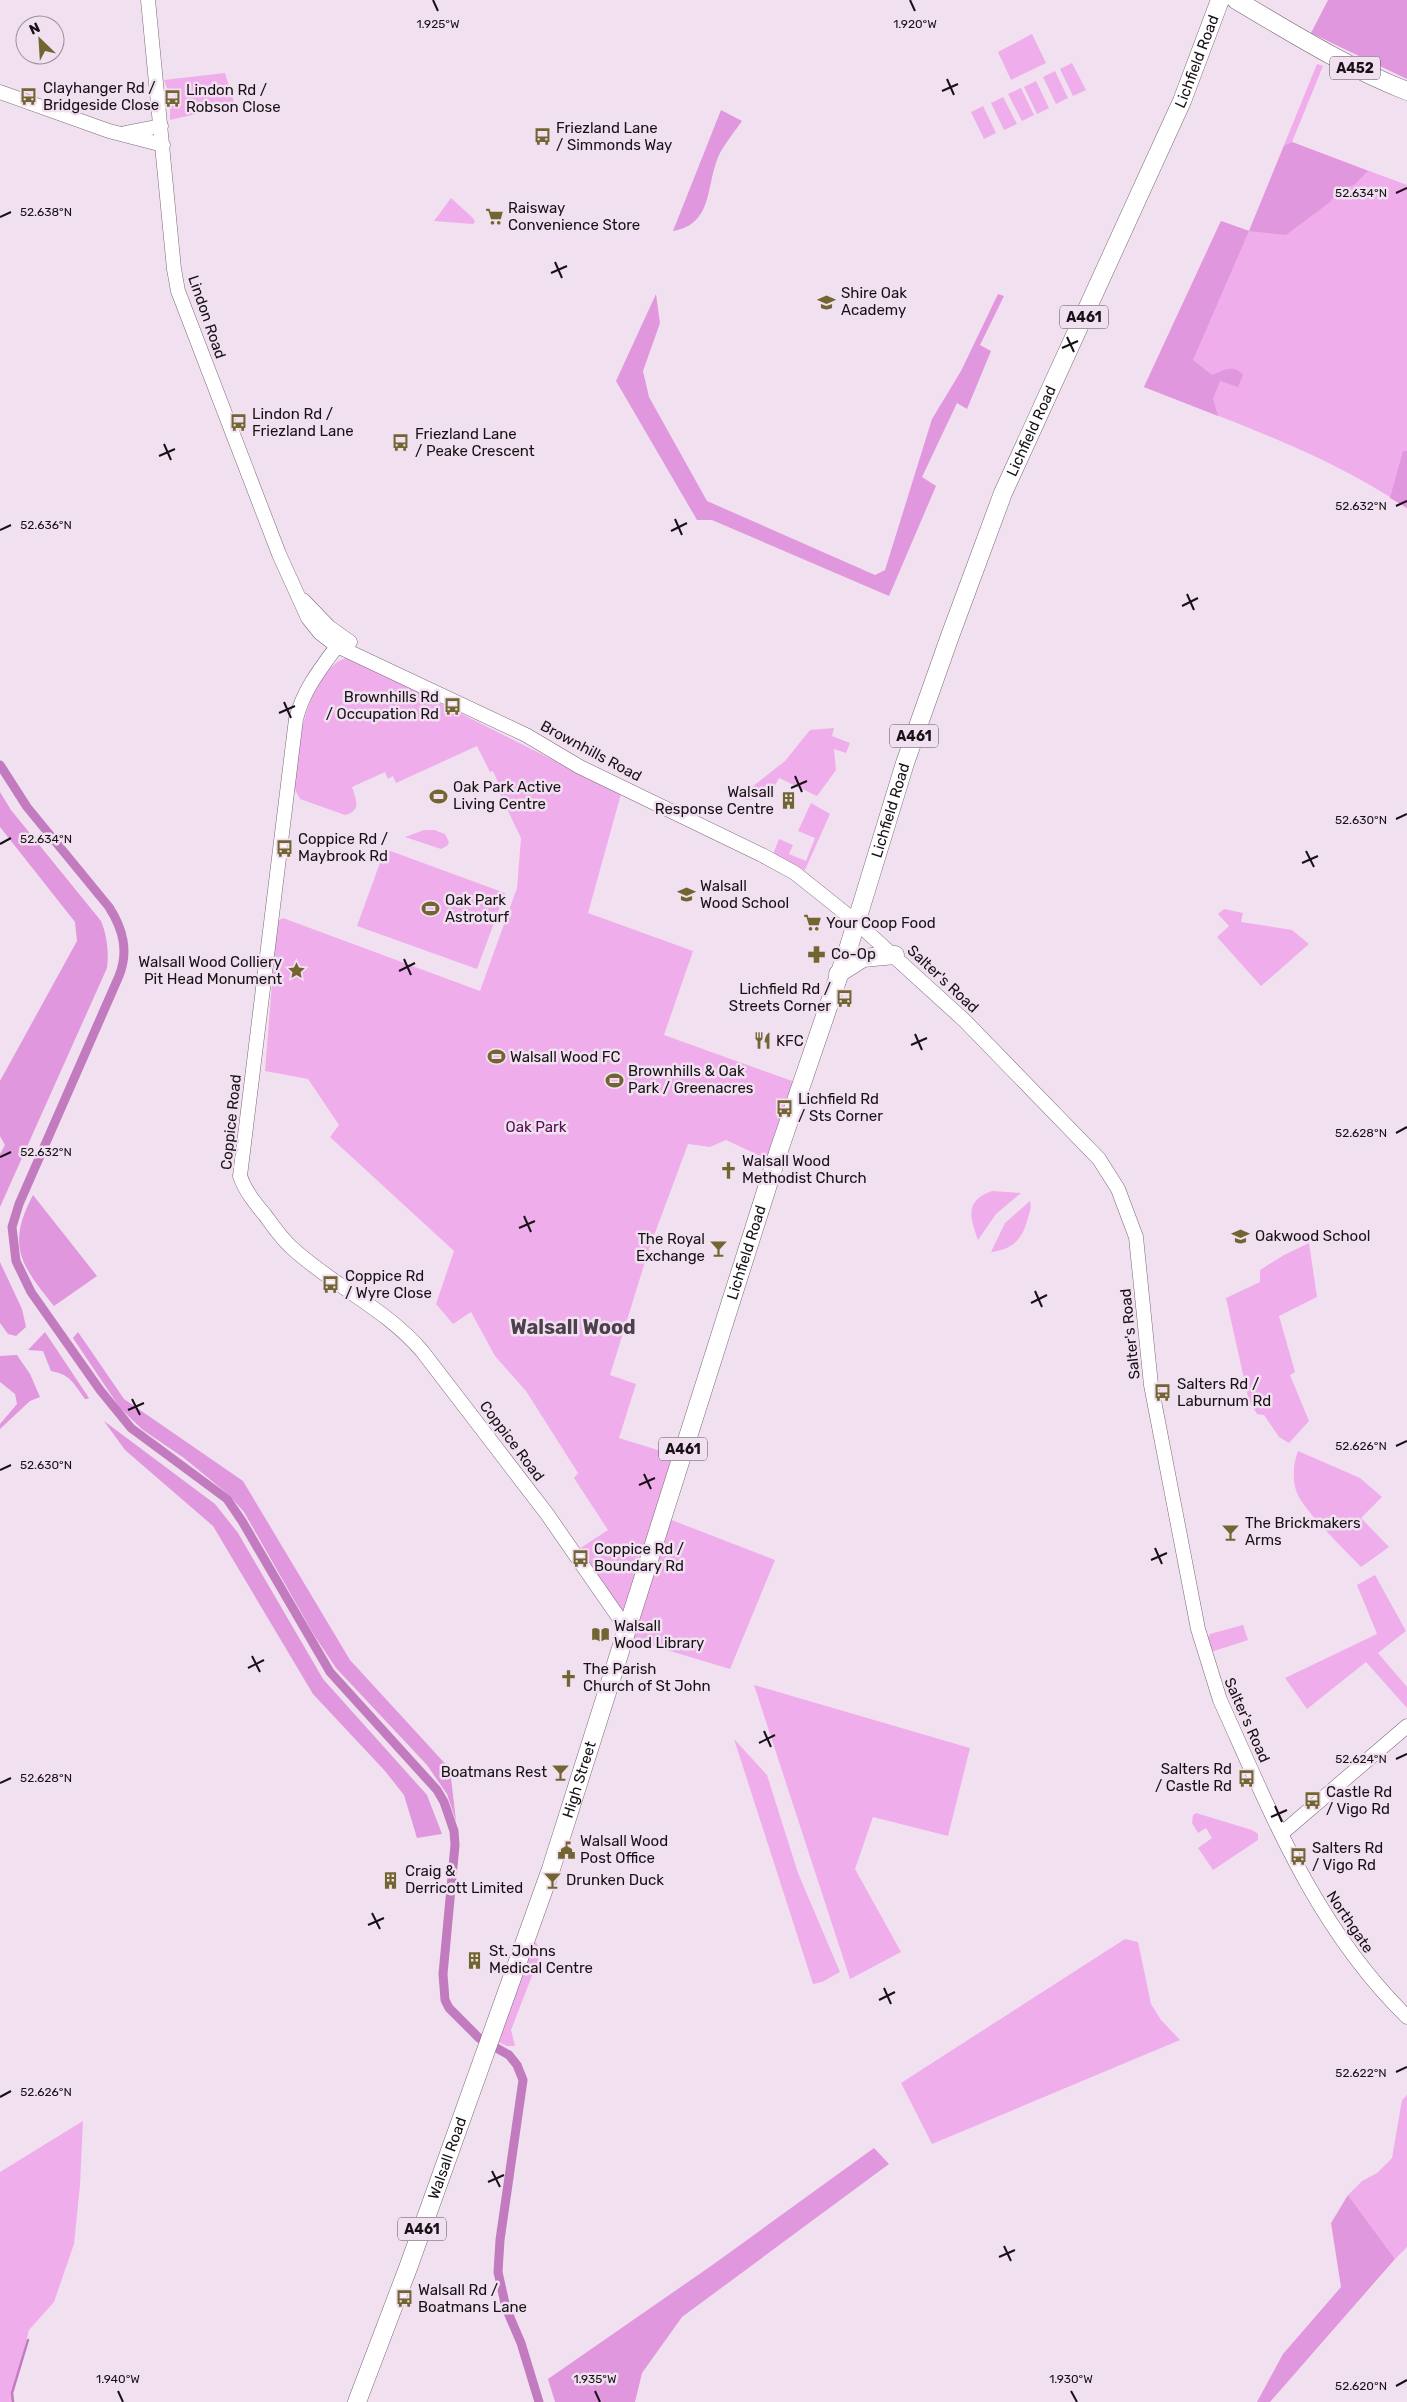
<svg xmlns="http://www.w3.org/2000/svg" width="1407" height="2402" viewBox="0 0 1407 2402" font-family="Rubik,sans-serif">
<rect width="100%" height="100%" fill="#f1e0f0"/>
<path fill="#f0adec" d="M1032,34L1046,63L1011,80L998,52Z
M1072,63L1086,90L1073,96L1060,69Z
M1317,64L1323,66L1292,142L1407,185V508C1327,454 1233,422 1144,387L1221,221L1249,231Z
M1055,71L1068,98L1056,104L1043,77Z
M225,73L235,105L170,120V103L175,102V93H169L164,80Z
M1036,81L1049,108L1037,114L1024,87Z
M1021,88L1034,115L1022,121L1008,94Z
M1003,97L1017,124L1004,130L991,103Z
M983,106L996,133L984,139L971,112Z
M451,198L473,218L475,222L473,224L434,221Z
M346,658L352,659L621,794L588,913L693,951L664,1035L795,1082L771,1161L726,1140L710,1147L688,1144L649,1249L610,1375L636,1384L619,1438L674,1455L623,1620L579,1549L608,1530L574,1478L578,1473L526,1391L495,1356L471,1312L453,1324L436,1304L454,1251L330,1137L339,1125L308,1079L265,1071L277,921L283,918L480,991L517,888L521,838L495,784L498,782L493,771L490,772L477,746L396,783L393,776L388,779L385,772L352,787C356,800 362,810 345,815L300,799C298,794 293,789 294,782C294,750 311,668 346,658Z
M834,728L832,736L850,743L846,753L834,749L836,770L817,796L779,778L772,791L762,787L755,799L748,800L738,798L785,761L810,730Z
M811,803L830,814L805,870L773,854L779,839L793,845L789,854L806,861L815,838L798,831Z
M424,830H434L445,834L449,842L447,846L441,849L405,837Z
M385,849L505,893L477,969L357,926Z
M1224,909L1243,913L1241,922L1292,930L1309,944L1261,986L1217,937L1229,926L1218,914Z
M992,1191L1021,1193L996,1214L978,1240C970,1217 964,1201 992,1191Z
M1030,1201C1032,1208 1029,1214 1027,1221C1022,1240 1011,1250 991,1252L1005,1223Z
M1309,1243L1317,1297L1279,1316L1295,1372L1290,1375L1309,1421L1289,1443L1279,1437L1264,1415L1257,1414L1249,1401L1226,1298L1260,1282V1270L1284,1255Z
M1298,1451L1360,1478L1382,1497L1361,1518L1389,1547L1361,1567C1346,1551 1304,1511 1297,1493C1292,1480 1293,1464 1298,1451Z
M669,1519L775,1560L730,1669L627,1638Z
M1375,1575L1406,1631L1378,1653L1407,1687V1708L1366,1662L1307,1709L1285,1678L1377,1634L1357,1585Z
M1243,1625L1248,1640L1211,1652L1208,1637L1210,1634Z
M754,1685L970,1748L948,1836L873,1817L855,1869L901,1952L850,1979Z
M734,1739L767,1775L798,1873L840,1972L822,1982L813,1984Z
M1196,1813L1252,1830L1258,1834V1840L1213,1870L1198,1848L1212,1838L1206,1828L1198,1833L1192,1823L1193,1815Z
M1125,1939L1138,1942L1151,2004L1161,2020L1180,2040L932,2144L901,2083Z
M531,1942H535L542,1950L511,2030L515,2046H507L498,2042Z
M1407,2095V2247L1395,2259L1348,2195L1362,2181L1377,2173L1392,2158L1402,2100Z
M83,2121L80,2185L74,2244L54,2302L29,2330L13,2393V2402H0V2172Z"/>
<path fill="#e197dd" d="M1328,0H1407V79L1311,33Z
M721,110L742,121C735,131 726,142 720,153C705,183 715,224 673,231Z
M1292,142L1368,171L1354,185L1338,190L1330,202L1286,235L1249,231L1193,360L1212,375C1224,370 1233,364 1243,375L1238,387L1220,381L1213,399L1218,416L1144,387L1221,221L1249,231L1284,146Z
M656,294L660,323L643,371L649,397L707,501L875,575L885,570L932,419L961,371L998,294L1004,296L980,345L991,351L967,409L957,403L922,477L936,486L889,596L712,520H697L616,381Z
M1403,451H1407V508L1390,498Z
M0,792L11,810L101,921C107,935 109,953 107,968L0,1207V1154L5,1145L0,1136V1081L77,941L75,922L0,827Z
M33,1195L97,1276L54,1306C21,1265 6,1246 33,1195Z
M0,1262L22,1309L26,1327L16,1336L8,1334L0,1323Z
M45,1332L89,1398L87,1399H85C74,1384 70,1374 51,1371L43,1351L28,1350Z
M78,1332L124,1399L243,1481L350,1660L450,1769L456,1821L447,1794L427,1765L336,1668L314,1635L244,1512L229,1495L184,1458L143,1430L120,1408L73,1338Z
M17,1355L30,1374L40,1397L30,1401L0,1429V1424L17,1404L15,1394L0,1382V1356Z
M104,1421L215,1504L238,1533L323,1679L427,1795L442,1834L417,1838L404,1795L385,1771L313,1694L213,1526L125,1450Z
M874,2148L889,2164L682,2317L642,2373L635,2402H555L548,2379L711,2266Z
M1348,2195L1395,2259L1270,2402H1257L1283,2354L1341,2287L1331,2223Z"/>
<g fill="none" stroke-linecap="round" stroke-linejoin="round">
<path stroke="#c37bbf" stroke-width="2.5" d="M13,2402L12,2393L28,2340"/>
<path stroke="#c37bbf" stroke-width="9" d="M0,765L27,807L109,907C123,929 129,951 119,976L19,1204L12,1227L16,1261L31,1292L100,1390L131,1428L227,1499L242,1521L330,1672L437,1790L444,1802L454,1831L455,1845L443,1974L445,2000L449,2008L479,2038L509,2055L517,2065L523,2080L500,2240L498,2272L506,2308L521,2343L539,2402"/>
<defs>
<path id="secondary" d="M148,0L174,269L178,291L279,554L308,618L320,633L337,646L526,735L580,767L762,855L795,873L855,921L965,1021L1099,1159L1118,1189L1136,1237L1151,1385L1198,1629L1220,1700C1273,1817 1314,1925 1407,2017
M0,92L109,131L163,145
M125,133L161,126
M303,600L329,627L350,642
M343,638C325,663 304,687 296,719L240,1176C245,1191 255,1203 265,1215C273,1226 281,1238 291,1247C333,1286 385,1308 422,1351L547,1514L626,1628
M1281,1834L1407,1726"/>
<g id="highway">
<path d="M1236,0C1292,33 1346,67 1407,91"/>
<path d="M838,974L863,958L895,955"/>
<path id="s1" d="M357,2402L408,2268L551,1869L778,1153L849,946L905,763L950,636L1003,493L1182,101L1220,0"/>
</g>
</defs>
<use href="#secondary" stroke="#796a77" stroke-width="15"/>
<use href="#highway" stroke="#796a77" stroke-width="19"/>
<use href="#secondary" stroke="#fff" stroke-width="14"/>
<use href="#highway" stroke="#fff" stroke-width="18"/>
</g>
<path fill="none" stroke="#181217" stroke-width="2" d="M433,0L438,11M910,0L915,11M947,79L954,95M942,91L958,84M1396,193L1407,188M0,217L11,212M555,262L562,278M551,273L567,266M1067,337L1074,352M1062,348L1078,341M164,444L171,460M159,456L175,449M1396,506L1407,501M675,519L682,535M0,530L11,525M671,531L687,523M1187,594L1194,610M1182,606L1198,598M284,702L291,718M279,713L295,706M795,776L802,792M791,788L807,781M1396,819L1407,814M0,844L11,838M1306,851L1314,867M1302,863L1318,856M404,959L411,975M399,971L415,963M915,1034L922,1050M911,1045L927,1038M1396,1133L1407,1127M0,1157L11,1152M524,1216L531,1232M519,1228L535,1221M1035,1291L1042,1307M1031,1303L1047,1295M132,1399L140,1415M128,1410L144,1403M1396,1446L1407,1441M0,1470L11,1465M644,1474L651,1489M639,1485L655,1478M1155,1548L1162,1564M1151,1560L1167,1553M252,1656L260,1672M248,1668L264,1660M764,1731L771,1747M759,1743L775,1735M1396,1759L1407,1754M0,1783L11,1778M1275,1806L1282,1822M1271,1817L1287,1810M372,1913L380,1929M368,1925L384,1918M884,1988L891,2004M879,2000L895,1992M1396,2072L1407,2067M0,2097L11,2091M492,2171L500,2187M488,2182L504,2175M1004,2246L1011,2261M999,2257L1015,2250M1396,2386L1407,2380M118,2391L123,2402M595,2391L600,2402M1071,2391L1077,2402"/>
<defs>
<symbol id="bus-bare" viewBox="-9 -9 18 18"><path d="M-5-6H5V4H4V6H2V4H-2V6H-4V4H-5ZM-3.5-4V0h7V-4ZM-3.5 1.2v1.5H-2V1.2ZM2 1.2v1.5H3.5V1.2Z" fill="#726532" stroke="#f1e0f0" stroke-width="2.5" paint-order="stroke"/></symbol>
<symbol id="supermarket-bare" viewBox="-9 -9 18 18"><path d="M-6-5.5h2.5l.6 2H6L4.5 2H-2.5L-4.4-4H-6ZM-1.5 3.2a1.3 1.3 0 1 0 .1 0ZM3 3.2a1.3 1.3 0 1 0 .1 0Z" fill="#726532" stroke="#f1e0f0" stroke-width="2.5" paint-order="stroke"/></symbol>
<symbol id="school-bare" viewBox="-9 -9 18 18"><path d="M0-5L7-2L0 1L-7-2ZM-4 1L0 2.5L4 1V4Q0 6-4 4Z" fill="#726532" stroke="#f1e0f0" stroke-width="2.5" paint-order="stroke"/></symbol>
<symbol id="stadium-bare" viewBox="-9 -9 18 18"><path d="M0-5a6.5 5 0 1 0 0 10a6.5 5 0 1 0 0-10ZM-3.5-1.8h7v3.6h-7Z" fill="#726532" stroke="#f1e0f0" stroke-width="2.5" paint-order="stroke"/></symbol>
<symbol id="building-bare" viewBox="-9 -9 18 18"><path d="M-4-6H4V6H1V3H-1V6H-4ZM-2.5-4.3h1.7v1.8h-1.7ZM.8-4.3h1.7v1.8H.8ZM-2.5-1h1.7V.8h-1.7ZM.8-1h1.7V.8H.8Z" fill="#726532" stroke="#f1e0f0" stroke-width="2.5" paint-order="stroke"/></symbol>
<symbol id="pharmacy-bare" viewBox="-9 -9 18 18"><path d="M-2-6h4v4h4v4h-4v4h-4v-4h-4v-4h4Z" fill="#726532" stroke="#f1e0f0" stroke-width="2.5" paint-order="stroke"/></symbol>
<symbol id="sight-bare" viewBox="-9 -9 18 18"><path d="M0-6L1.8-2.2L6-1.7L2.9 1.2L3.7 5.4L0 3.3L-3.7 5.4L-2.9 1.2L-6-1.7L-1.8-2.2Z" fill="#726532" stroke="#f1e0f0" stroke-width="2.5" paint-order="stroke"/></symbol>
<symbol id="restaurant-bare" viewBox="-9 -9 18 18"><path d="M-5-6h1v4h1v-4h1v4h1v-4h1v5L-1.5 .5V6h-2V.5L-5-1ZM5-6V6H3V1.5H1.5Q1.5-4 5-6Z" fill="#726532" stroke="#f1e0f0" stroke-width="2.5" paint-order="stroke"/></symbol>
<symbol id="church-bare" viewBox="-9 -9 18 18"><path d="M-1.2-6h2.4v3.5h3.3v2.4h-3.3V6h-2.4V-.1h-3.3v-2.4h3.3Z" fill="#726532" stroke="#f1e0f0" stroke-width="2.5" paint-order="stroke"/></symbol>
<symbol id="bar-bare" viewBox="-9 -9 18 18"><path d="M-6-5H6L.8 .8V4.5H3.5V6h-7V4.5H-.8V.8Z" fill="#726532" stroke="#f1e0f0" stroke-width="2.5" paint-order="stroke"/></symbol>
<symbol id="library-bare" viewBox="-9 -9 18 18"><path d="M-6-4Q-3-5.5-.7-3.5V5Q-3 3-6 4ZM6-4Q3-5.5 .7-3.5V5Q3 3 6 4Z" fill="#726532" stroke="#f1e0f0" stroke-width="2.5" paint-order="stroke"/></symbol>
<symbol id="civic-bare" viewBox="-9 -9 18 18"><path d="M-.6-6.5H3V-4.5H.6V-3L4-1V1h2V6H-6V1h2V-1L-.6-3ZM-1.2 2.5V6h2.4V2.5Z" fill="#726532" stroke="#f1e0f0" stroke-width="2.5" paint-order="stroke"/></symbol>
</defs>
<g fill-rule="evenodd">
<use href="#bus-bare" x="16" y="84" width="25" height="25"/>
<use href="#bus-bare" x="160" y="86" width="25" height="25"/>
<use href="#bus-bare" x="530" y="124" width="25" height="25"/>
<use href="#supermarket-bare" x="482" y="204" width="25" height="25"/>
<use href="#school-bare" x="814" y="290" width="25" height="25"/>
<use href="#bus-bare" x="226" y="410" width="25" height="25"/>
<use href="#bus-bare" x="388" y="430" width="25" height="25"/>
<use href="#bus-bare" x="440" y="694" width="25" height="25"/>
<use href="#stadium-bare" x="426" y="784" width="25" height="25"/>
<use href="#building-bare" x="776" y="788" width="25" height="25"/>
<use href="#bus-bare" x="272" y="836" width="25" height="25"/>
<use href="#school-bare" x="674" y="882" width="25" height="25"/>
<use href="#stadium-bare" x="418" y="896" width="25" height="25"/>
<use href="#supermarket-bare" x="800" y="910" width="25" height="25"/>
<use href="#pharmacy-bare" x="804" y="942" width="25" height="25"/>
<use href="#sight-bare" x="284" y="958" width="25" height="25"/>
<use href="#bus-bare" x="832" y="986" width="25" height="25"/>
<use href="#restaurant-bare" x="750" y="1028" width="25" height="25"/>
<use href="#stadium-bare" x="484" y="1044" width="25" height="25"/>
<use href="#stadium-bare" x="602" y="1068" width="25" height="25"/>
<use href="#bus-bare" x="772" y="1096" width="25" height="25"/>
<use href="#church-bare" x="716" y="1158" width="25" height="25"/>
<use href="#school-bare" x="1228" y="1224" width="25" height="25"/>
<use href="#bar-bare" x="706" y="1236" width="25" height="25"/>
<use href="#bus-bare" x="318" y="1272" width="25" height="25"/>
<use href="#bus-bare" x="1150" y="1380" width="25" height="25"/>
<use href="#bar-bare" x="1218" y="1520" width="25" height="25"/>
<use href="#bus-bare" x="568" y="1546" width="25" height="25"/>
<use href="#library-bare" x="588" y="1622" width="25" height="25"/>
<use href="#church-bare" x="556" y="1666" width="25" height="25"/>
<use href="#bar-bare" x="548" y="1760" width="25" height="25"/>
<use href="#bus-bare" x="1234" y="1766" width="25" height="25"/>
<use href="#bus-bare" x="1300" y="1788" width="25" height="25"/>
<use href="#civic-bare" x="554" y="1838" width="25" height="25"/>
<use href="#bus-bare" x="1286" y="1844" width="25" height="25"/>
<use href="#building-bare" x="378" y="1868" width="25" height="25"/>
<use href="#bar-bare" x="540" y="1868" width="25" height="25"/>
<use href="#building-bare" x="462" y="1948" width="25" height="25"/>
<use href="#bus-bare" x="392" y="2286" width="25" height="25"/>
</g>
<g text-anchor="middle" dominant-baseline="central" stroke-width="5" stroke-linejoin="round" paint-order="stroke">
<g fill="#f1e0f0" stroke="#595058" stroke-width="1">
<rect x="1330" y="56.5" width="50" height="23" rx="4"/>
<rect x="1060" y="305.5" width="48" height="23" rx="4"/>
<rect x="890" y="724.5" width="48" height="23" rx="4"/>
<rect x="659" y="1437.5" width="48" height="23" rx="4"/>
<rect x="398" y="2217.5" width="48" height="23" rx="4"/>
</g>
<g font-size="14" font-weight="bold" fill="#181217">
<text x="1355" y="68">A452</text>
<text x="1084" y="317">A461</text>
<text x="914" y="736">A461</text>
<text x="683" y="1449">A461</text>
<text x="422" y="2229">A461</text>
</g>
<g font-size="15" fill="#181217" stroke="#f1e0f0">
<text stroke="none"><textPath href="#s1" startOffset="2489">Lichfield Road</textPath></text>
<text transform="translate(207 317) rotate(71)">Lindon Road</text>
<text stroke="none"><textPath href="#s1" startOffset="2084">Lichfield Road</textPath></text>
<text transform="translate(591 751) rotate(28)">Brownhills Road</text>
<text stroke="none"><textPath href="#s1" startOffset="1679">Lichfield Road</textPath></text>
<text transform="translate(943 979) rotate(43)">Salter's Road</text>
<text transform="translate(231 1122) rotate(-84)">Coppice Road</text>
<text stroke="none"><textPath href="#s1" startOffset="1214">Lichfield Road</textPath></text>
<text transform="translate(1130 1334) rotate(-96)">Salter's Road</text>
<text transform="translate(512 1441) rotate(53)">Coppice Road</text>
<text transform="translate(1247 1720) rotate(66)">Salter's Road</text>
<text stroke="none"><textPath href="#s1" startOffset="661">High Street</textPath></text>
<text transform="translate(1350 1922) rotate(56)">Northgate</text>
<text stroke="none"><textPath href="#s1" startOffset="260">Walsall Road</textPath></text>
</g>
<g font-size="15" fill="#181217" stroke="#f1e0f0" text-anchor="start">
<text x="43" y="88">Clayhanger Rd /<tspan x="43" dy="17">Bridgeside Close</tspan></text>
<text x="186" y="90">Lindon Rd /<tspan x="186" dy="17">Robson Close</tspan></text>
<text x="556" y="128">Friezland Lane<tspan x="556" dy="17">/ Simmonds Way</tspan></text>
<text x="508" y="208">Raisway<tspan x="508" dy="17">Convenience Store</tspan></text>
<text x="841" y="293">Shire Oak<tspan x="841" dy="17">Academy</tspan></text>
<text x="252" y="414">Lindon Rd /<tspan x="252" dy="17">Friezland Lane</tspan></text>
<text x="415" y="434">Friezland Lane<tspan x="415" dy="17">/ Peake Crescent</tspan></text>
<text x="439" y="697" text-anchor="end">Brownhills Rd<tspan x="439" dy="17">/ Occupation Rd</tspan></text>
<text x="453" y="787">Oak Park Active<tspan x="453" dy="17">Living Centre</tspan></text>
<text x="774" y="792" text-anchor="end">Walsall<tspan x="774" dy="17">Response Centre</tspan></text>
<text x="298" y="839">Coppice Rd /<tspan x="298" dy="17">Maybrook Rd</tspan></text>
<text x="700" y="886">Walsall<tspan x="700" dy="17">Wood School</tspan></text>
<text x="445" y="900">Oak Park<tspan x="445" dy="17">Astroturf</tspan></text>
<text x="826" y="923">Your Coop Food</text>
<text x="831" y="954">Co-Op</text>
<text x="282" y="962" text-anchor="end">Walsall Wood Colliery<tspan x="282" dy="17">Pit Head Monument</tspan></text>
<text x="831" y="989" text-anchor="end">Lichfield Rd /<tspan x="831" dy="17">Streets Corner</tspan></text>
<text x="776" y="1041">KFC</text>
<text x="510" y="1057">Walsall Wood FC</text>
<text x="628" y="1071">Brownhills &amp; Oak<tspan x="628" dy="17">Park / Greenacres</tspan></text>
<text x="798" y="1099">Lichfield Rd<tspan x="798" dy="17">/ Sts Corner</tspan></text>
<text x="742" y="1161">Walsall Wood<tspan x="742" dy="17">Methodist Church</tspan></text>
<text x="1255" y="1236">Oakwood School</text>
<text x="705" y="1239" text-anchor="end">The Royal<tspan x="705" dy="17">Exchange</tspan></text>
<text x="345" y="1276">Coppice Rd<tspan x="345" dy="17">/ Wyre Close</tspan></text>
<text x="1177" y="1384">Salters Rd /<tspan x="1177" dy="17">Laburnum Rd</tspan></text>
<text x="1245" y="1523">The Brickmakers<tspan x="1245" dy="17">Arms</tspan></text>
<text x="594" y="1549">Coppice Rd /<tspan x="594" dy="17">Boundary Rd</tspan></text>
<text x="614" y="1626">Walsall<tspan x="614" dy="17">Wood Library</tspan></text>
<text x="583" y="1669">The Parish<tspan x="583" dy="17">Church of St John</tspan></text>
<text x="1232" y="1769" text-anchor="end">Salters Rd<tspan x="1232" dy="17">/ Castle Rd</tspan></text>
<text x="547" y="1772" text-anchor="end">Boatmans Rest</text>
<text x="1326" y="1792">Castle Rd<tspan x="1326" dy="17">/ Vigo Rd</tspan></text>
<text x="580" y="1841">Walsall Wood<tspan x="580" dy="17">Post Office</tspan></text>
<text x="1312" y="1848">Salters Rd<tspan x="1312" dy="17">/ Vigo Rd</tspan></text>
<text x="405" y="1871">Craig &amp;<tspan x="405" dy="17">Derricott Limited</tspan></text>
<text x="566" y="1880">Drunken Duck</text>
<text x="489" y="1951">St. Johns<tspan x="489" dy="17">Medical Centre</tspan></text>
<text x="418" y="2290">Walsall Rd /<tspan x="418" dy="17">Boatmans Lane</tspan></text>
</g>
<g font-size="15" fill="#500d4f" stroke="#f1e0f0">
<text x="536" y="1127">Oak Park</text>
</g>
<g font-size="20" font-weight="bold" fill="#4d3f4c" stroke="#f1e0f0">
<text x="573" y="1327">Walsall Wood</text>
</g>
</g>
<g font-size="12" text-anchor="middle" fill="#181217" stroke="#f1e0f0" stroke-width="5" stroke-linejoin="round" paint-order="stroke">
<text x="438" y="28">1.925°W</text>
<text x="915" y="28">1.920°W</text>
<text x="1361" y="197">52.634°N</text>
<text x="46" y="216">52.638°N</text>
<text x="1361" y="510">52.632°N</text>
<text x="46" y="529">52.636°N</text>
<text x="1361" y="824">52.630°N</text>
<text x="46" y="843">52.634°N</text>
<text x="1361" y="1137">52.628°N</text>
<text x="46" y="1156">52.632°N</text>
<text x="1361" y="1450">52.626°N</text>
<text x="46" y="1469">52.630°N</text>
<text x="1361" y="1763">52.624°N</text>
<text x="46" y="1782">52.628°N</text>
<text x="1361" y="2077">52.622°N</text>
<text x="46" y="2096">52.626°N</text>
<text x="118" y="2383">1.940°W</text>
<text x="595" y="2383">1.935°W</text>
<text x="1071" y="2383">1.930°W</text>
<text x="1361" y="2390">52.620°N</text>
</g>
<g transform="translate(40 40) rotate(335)"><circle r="24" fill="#f1e0f0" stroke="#9a8e99"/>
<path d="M0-4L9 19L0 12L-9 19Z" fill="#726532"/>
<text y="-8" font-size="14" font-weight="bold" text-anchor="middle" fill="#181217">N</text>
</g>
</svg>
